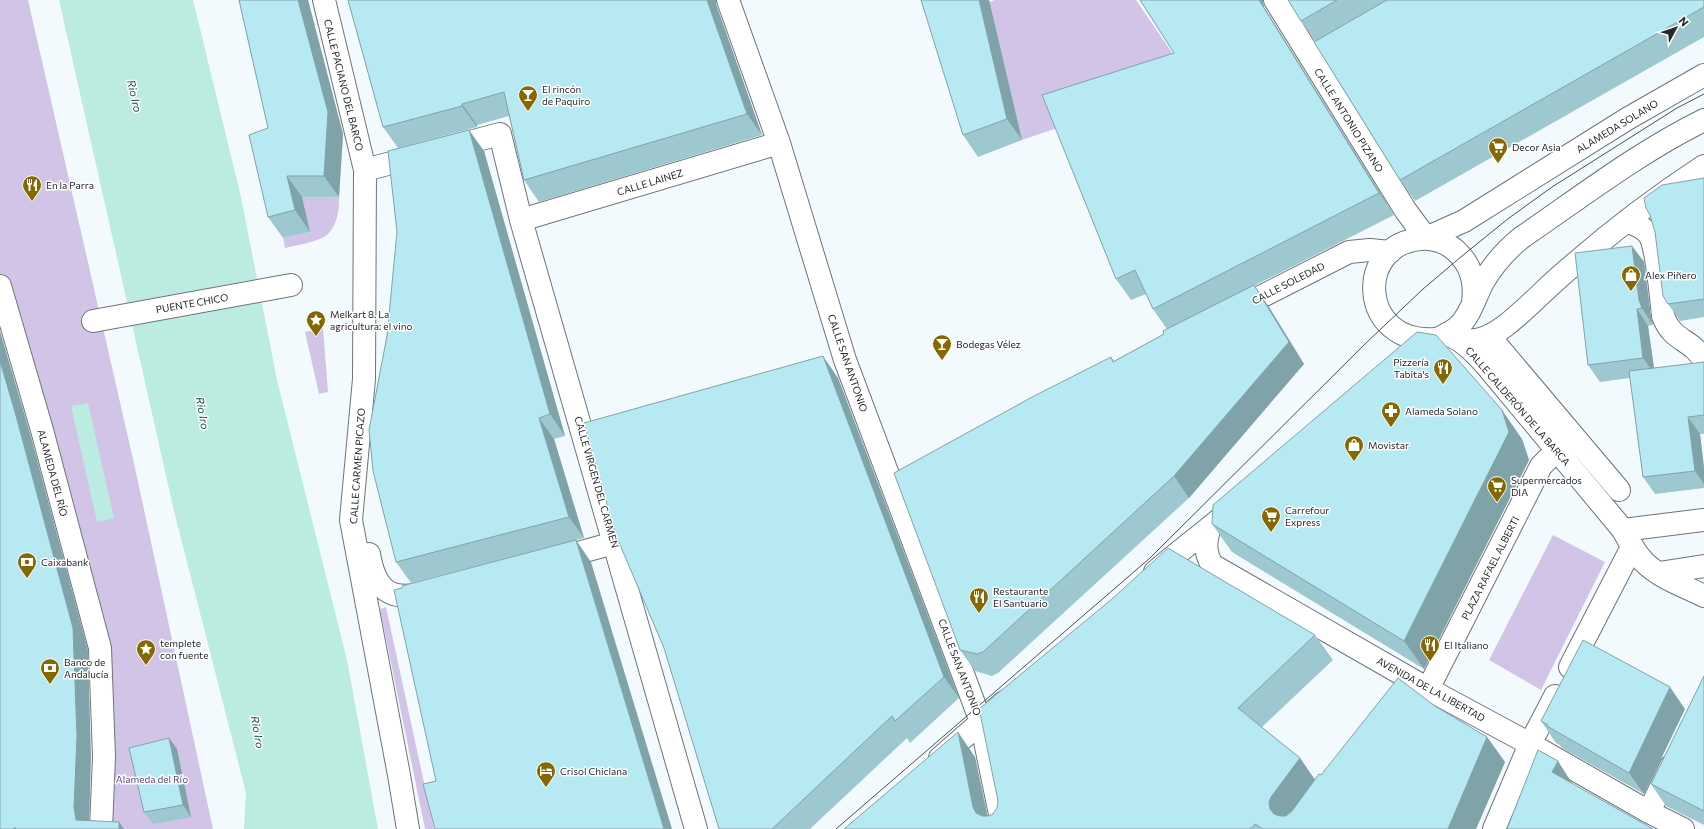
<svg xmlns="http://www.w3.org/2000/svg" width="1704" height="829" viewBox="0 0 1704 829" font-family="Commissioner,sans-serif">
<rect width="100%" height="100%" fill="#f3fafe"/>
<path fill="#d1c4e7" d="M0,0H28L135,468L213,829H105L100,648L0,285Z
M995,0H1136L1214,114L1060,127L1022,140L989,2Z
M300,189L324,197H339C340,210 336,230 324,237C313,243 297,245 285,248L283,238L310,232Z
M323,328L328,392L319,394L305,332Z
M1553,535L1605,562L1541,690L1489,660Z
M386,607L434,829H425L380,609Z"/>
<path fill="#bbebe1" d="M59,0H193L241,197L277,380L347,660L378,829H244L246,793L174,511Z
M88,403L114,518L97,522L71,406Z"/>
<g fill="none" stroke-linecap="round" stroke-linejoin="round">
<defs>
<path id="minor" d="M324,0L365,170L364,379L351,520L399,775L408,829
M728,0L779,143L845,360L981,722L1003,829
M1275,0L1406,211L1426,238
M365,170L500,134L521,220L696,829
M521,220L779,143
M1626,222C1636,224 1644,227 1650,236C1657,249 1661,298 1663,316C1673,343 1692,338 1704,361
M0,286L42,430L100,648L104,757L101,829
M1235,310L1349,252L1370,250L1390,252
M93,321L291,285
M1447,334C1464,341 1474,352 1486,365L1623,530C1629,541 1635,553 1644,562C1660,578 1684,586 1704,596
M1489,336L1619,490
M1461,340C1477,343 1492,336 1505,326C1526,310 1544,290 1564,273C1608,234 1655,198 1704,166
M1209,530C1205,543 1205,553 1212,565L1428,689L1530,744L1649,812L1683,829
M1623,530L1704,520
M369,554C375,589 389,602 424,593
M556,559L614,543
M1659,573L1704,566
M1570,667L1632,547
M1428,689L1541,466L1557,450
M1649,812L1671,766
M1494,829L1530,744L1555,696"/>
<path id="major" d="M1426,238L1464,221L1627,119L1704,75
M1435,339C1359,345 1354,244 1421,239C1432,238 1446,242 1455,250C1471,264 1476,281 1473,302
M1413,352C1427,342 1445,338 1458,327C1470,316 1475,298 1482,284C1492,266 1505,251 1521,238C1581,197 1639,152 1704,120
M1155,572C1181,549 1210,529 1236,505
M940,758L1004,702"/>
</defs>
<use href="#minor" stroke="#6e747a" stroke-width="24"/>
<use href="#major" stroke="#6e747a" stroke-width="24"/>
<use href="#minor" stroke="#fff" stroke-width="22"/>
<use href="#major" stroke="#fff" stroke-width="22"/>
<path stroke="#4c4f52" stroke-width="1" d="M836,829L1150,558L1365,344L1423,289L1462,256L1509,218L1552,187L1677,108L1704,94"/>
</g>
<path fill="#9dc8d0" d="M239,0H308L343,134L339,197H302L310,232L283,238L268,217V128Z
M348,0H716V4L762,135L539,202L524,180L509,116L477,125V127L398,148L383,127Z
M989,0L1022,140L978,157L963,135Z
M1140,0H1263L1264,7L1394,215L1254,286L1269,307L1304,364L1189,498L998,673L992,676L975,671L960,650L1111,357L1114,361L1164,334L1167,329L1153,309L1146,294L1131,300L1116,279L1174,53Z
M1288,0H1704V37L1415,201L1400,180L1316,42L1301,21Z
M484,151L565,436L554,439L584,538L411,583L396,562Z
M1704,178V317L1680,321L1668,304L1655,232Z
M1632,246L1644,262L1651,317L1653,325L1648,326L1654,368L1704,362V434H1700L1704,468V488L1655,494L1643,477L1630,378L1600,382L1588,365Z
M838,378L959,698L910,743L907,738L810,829H719Z
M1522,439L1529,460L1424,669L1232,552L1212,524Z
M1315,635L1333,660L1262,727L1300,758L1315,780L1435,706L1487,737L1505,762L1476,829H844L975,757L988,816Z
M1704,676V825L1666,806L1651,784Z
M1685,709L1644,794L1562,748L1560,745L1556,743L1541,721Z
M169,738L177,749L191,817L153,824L144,812Z"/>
<path fill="#80a3a9" d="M298,0H308L343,134L339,197L324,176Z
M707,0H716V4L762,135L747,114Z
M979,0H989L1022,140L1007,119Z
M1259,0H1263L1264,7L1394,215L1379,193Z
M462,104L477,125V127L462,106Z
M469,130L484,151L565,436L550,414Z
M287,176L302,197L310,232L295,210Z
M1632,246L1644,262L1651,317L1653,325L1642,308L1639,300Z
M1254,285L1269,307L1304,364L1189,498L1174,476Z
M1637,309L1648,326L1655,375L1643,358Z
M0,331L30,433L88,650L91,757L89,829L76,820L0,361Z
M823,356L838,378L959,698L944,677Z
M1502,410L1522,439L1529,460L1424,669L1404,641Z
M1688,417L1700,434L1704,468V484L1695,471Z
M539,418L554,439L584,538L569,517Z
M576,540L591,562L672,829H664Z
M1670,687L1685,709L1644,794L1629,773Z
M958,732L975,757L990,829L976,813L973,807Z
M1487,737L1505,762L1476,829H1448Z
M169,738L177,749L191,817L183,805Z
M1300,758L1317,783L1287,829L1270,809L1269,802L1271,797Z
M1558,761L1572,783L1567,794L1552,772Z
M119,822L124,829H119Z"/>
<path fill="#b7e9f2" stroke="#80a3a9" d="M239,0H298L328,112L324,176H287L295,210L268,217L249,135L268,128Z
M348,0H707L747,114L524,180L504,92L462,104V106L383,127Z
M921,0H979L1007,119L963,135Z
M1140,0H1259L1379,193L1153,309L1135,270L1116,279L1042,95L1174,53Z
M1288,0H1337L1301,21Z
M1387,0H1704V7L1400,180L1314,42Z
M469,130L550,414L539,418L569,517L396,562L373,471L369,430L387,336L397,232L388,151Z
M1704,178V299L1668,304L1663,296L1655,232L1650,215L1646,208L1644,198L1662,185Z
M1632,246L1639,300L1642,308L1637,309L1643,358L1588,365L1575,253Z
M1254,285L1289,342L1174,476L983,652L977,654L960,650L894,473L1034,396L1111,357L1113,362L1164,334L1163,331Z
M1417,332L1436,335L1502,410L1509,432L1404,641L1212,524L1213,505Z
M823,356L944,677L895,721L892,716L772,829H719L664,648L615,533L584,423Z
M0,361L15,412L73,628L77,736L74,807L76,820L119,822V829H15V827L14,829H0Z
M1704,362V415L1688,417L1695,471L1643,477L1629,371Z
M576,540L664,829H435L423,784L436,781L394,590L402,588V586Z
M1168,548L1315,635L1238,708L1300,758L1271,797L1269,802L1270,809L1274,814L1280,816H1286L1292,811L1319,774L1321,775L1398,678L1435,706L1487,737L1448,829H1263L1255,824L1250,829H844L958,732L973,807L976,813L982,816H988L993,814L997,808L998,801L980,713V708L1112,599Z
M1583,640L1670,687L1629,773L1547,726L1548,725L1541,721Z
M1704,676V811L1651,784Z
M169,738L183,805L144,812L129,748Z
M1538,750L1558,761L1552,772L1653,829H1507Z"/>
<defs>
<symbol id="bar-pin" viewBox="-11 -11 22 30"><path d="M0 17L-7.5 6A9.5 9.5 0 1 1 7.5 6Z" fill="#856802" stroke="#fff"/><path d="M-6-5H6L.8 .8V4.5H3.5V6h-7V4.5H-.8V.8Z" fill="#fff"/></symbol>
<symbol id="supermarket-pin" viewBox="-11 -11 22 30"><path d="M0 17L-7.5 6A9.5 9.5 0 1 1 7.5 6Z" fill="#856802" stroke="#fff"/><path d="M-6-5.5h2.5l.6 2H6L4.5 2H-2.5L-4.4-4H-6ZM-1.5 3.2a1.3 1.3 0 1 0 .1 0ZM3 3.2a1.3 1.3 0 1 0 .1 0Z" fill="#fff"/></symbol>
<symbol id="restaurant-pin" viewBox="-11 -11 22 30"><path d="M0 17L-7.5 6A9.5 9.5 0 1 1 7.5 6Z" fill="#856802" stroke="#fff"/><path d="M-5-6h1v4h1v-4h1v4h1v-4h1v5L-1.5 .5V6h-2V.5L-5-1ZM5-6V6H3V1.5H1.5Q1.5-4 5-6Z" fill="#fff"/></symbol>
<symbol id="shop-pin" viewBox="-11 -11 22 30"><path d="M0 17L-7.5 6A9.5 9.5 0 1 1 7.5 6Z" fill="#856802" stroke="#fff"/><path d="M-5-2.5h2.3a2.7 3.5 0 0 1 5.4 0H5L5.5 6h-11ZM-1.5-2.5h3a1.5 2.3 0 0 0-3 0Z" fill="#fff"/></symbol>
<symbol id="sight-pin" viewBox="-11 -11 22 30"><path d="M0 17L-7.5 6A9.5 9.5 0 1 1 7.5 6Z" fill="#856802" stroke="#fff"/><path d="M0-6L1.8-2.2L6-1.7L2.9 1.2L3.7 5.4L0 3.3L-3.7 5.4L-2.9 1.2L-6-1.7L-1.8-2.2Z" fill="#fff"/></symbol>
<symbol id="pharmacy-pin" viewBox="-11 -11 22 30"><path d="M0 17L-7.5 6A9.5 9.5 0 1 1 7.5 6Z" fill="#856802" stroke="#fff"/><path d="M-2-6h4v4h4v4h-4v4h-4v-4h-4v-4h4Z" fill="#fff"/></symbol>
<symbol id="bank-pin" viewBox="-11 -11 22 30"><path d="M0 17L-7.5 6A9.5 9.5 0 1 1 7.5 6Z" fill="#856802" stroke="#fff"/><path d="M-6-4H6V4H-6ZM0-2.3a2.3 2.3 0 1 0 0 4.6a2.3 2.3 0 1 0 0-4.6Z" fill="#fff"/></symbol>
<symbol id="hotel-pin" viewBox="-11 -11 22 30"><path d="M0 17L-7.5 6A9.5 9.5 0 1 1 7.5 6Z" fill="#856802" stroke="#fff"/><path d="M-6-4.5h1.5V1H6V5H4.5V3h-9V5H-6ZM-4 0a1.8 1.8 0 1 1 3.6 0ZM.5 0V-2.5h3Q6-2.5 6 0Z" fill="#fff"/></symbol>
</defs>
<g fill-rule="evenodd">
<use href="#bar-pin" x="517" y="84" width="22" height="30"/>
<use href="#supermarket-pin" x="1487" y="136" width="22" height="30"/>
<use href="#restaurant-pin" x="21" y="174" width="22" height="30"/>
<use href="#shop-pin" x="1620" y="264" width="22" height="30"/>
<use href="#sight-pin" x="305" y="309" width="22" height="30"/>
<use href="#bar-pin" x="931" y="333" width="22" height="30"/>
<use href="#restaurant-pin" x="1432" y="357" width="22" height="30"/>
<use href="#pharmacy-pin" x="1380" y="400" width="22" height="30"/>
<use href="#shop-pin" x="1343" y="434" width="22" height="30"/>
<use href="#supermarket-pin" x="1486" y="475" width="22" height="30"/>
<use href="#supermarket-pin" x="1260" y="505" width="22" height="30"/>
<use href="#bank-pin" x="16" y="551" width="22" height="30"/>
<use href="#restaurant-pin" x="968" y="586" width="22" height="30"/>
<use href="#restaurant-pin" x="1419" y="634" width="22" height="30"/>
<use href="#sight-pin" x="135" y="638" width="22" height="30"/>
<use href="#bank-pin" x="39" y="657" width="22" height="30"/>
<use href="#hotel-pin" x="535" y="760" width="22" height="30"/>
</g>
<g text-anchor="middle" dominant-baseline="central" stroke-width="3" stroke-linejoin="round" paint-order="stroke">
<g font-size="10" fill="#26282b" stroke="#fff">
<text transform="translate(344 85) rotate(76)">CALLE PACIANO DEL BARCO</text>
<text transform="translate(1349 120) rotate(58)">CALLE ANTONIO PIZANO</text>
<text transform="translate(1617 126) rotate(-31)">ALAMEDA SOLANO</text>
<text transform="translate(650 182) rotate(-17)">CALLE LAINEZ</text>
<text transform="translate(1288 283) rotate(-27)">CALLE SOLEDAD</text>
<text transform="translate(192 303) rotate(-10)">PUENTE CHICO</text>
<text transform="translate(848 363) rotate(71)">CALLE SAN ANTONIO</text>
<text transform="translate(1518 406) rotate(49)">CALLE CALDERÓN DE LA BARCA</text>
<text transform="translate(357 466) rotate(-86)">CALLE CARMEN PICAZO</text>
<text transform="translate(53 473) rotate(75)">ALAMEDA DEL RÍO</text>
<text transform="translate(597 482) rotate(74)">CALLE VIRGEN DEL CARMEN</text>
<text transform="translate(1490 568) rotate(-63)">PLAZA RAFAEL ALBERTI</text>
<text transform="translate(960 667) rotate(69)">CALLE SAN ANTONIO</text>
<text transform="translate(1431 689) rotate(29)">AVENIDA DE LA LIBERTAD</text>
</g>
<g font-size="10" fill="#26282b" stroke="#fff" text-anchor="start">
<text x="542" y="89">El rincón<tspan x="542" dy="12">de Paquiro</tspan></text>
<text x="1512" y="147">Decor Asia</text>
<text x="46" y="185">En la Parra</text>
<text x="1645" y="275">Alex Piñero</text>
<text x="330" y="314">Melkart 8. La<tspan x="330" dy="12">agricultura: el vino</tspan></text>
<text x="956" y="344">Bodegas Vélez</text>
<text x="1429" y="362" text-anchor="end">Pizzería<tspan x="1429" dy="12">Tabita's</tspan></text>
<text x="1405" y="411">Alameda Solano</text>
<text x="1368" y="445">Movistar</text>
<text x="1511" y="480">Supermercados<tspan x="1511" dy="12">DIA</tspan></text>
<text x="1285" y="510">Carrefour<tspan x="1285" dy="12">Express</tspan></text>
<text x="41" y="562">Caixabank</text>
<text x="993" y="591">Restaurante<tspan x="993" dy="12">El Santuario</tspan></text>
<text x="160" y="643">templete<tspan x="160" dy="12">con fuente</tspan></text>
<text x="1444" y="645">El Italiano</text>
<text x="64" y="662">Banco de<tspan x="64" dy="12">Andalucía</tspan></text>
<text x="560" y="771">Crisol Chiclana</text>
</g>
<g font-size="10" fill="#5e4a7b" stroke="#fff">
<text x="152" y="779">Alameda del Río</text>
</g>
<g font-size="11" font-style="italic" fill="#0d5046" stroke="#fff">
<text transform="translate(135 96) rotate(77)">Rio Iro</text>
<text transform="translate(203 413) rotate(80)">Rio Iro</text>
<text transform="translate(258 732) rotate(80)">Rio Iro</text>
</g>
</g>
<g transform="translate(1676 28) rotate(50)" stroke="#ffffff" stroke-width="3" paint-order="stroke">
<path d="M0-3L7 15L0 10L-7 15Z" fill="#26282b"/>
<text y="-6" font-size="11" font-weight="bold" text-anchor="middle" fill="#26282b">N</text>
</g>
</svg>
